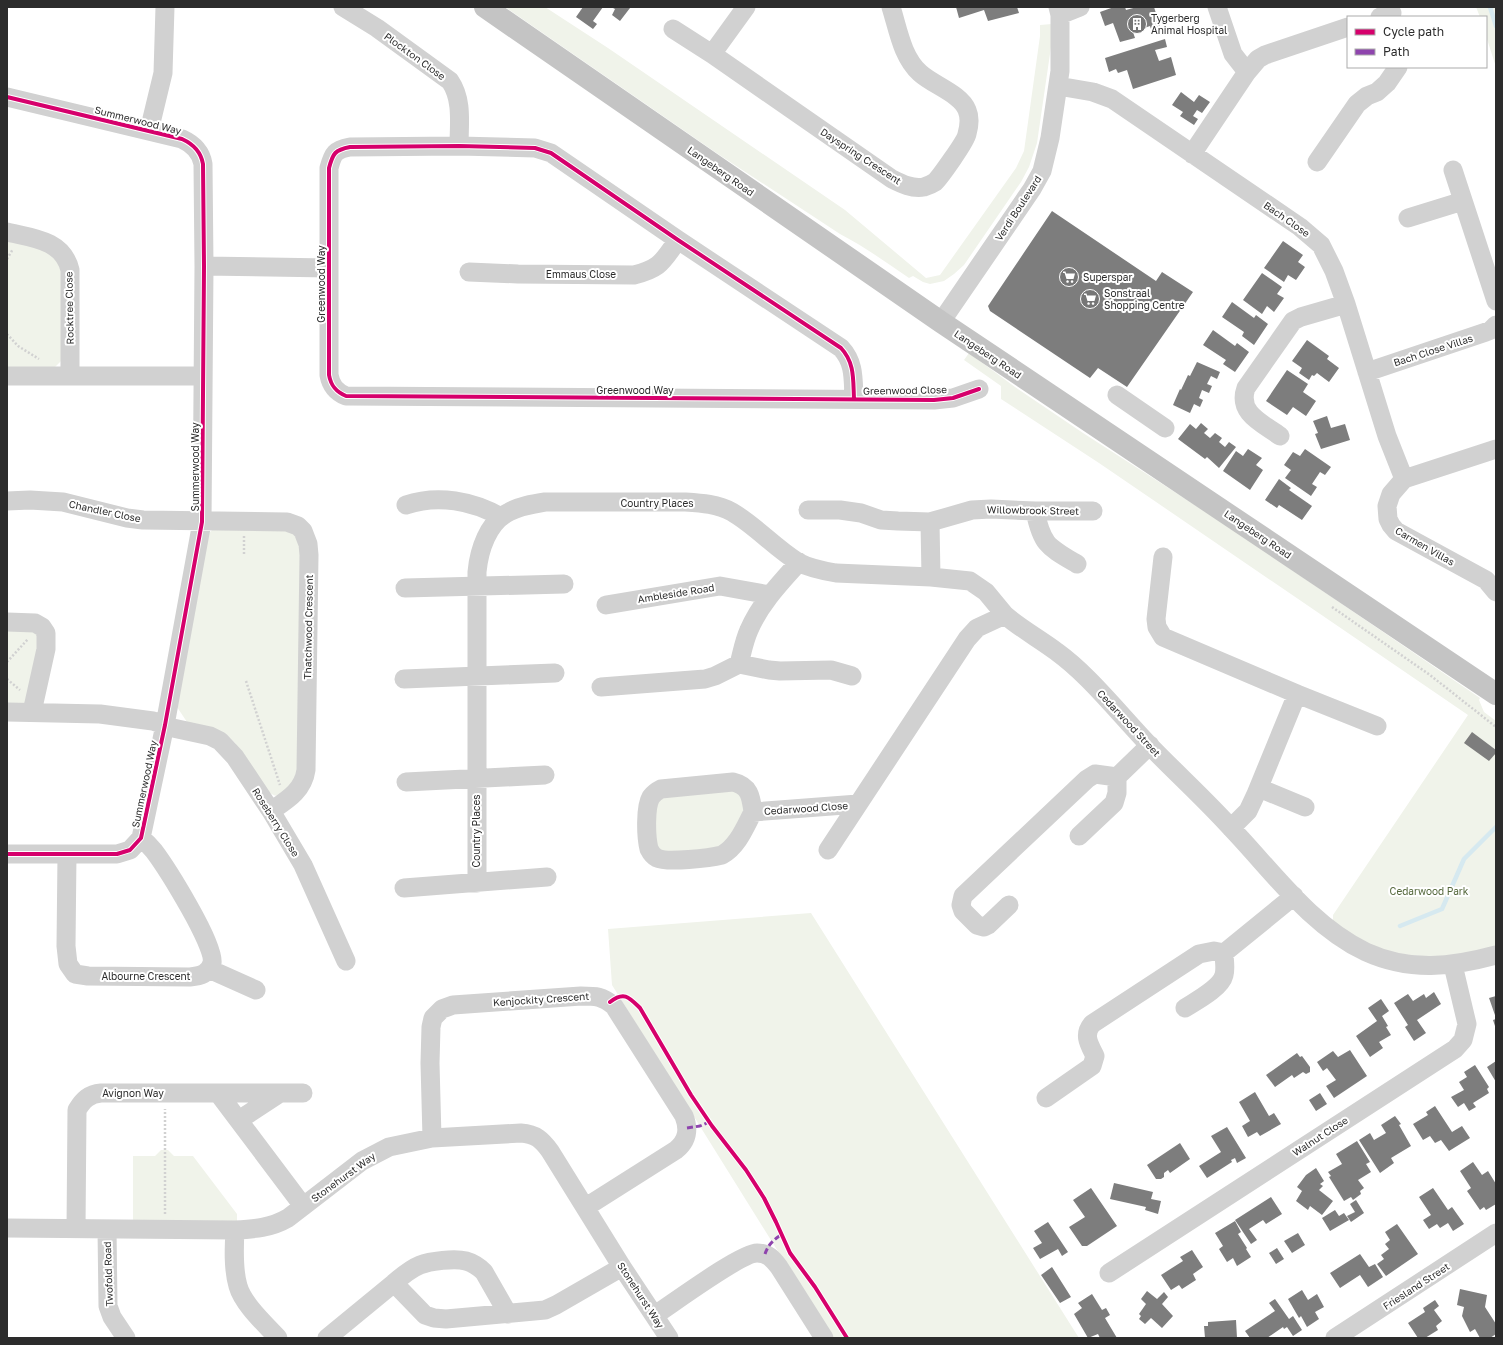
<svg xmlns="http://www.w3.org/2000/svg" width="1503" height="1345" viewBox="0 0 1503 1345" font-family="'Golos Text',sans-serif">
<rect width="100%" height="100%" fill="#fff"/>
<path fill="#f0f3ea" d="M505,7H545L608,48L845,210L926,278L940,275L1016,168L1024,151L1040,36V25L1052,24V40L1037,143L1029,167L1021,182L964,265L954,274L944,281L930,284L923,282L913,276L909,278C887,263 865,247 840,234L718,154Z
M1476,7H1496V67L1486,36V17H1480Z
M7,239L45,247L61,261L62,360L55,367L7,369Z
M969,353L1015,387L1083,433L1226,525L1480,698L1479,700L1484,712L1496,721V947L1443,958L1390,953L1365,943L1333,923V915L1468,715L1099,463L1001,399V386L964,360Z
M288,527L300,535V777L278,796C260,795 244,758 235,743L226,734L189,725L175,704L209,533L212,530Z
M7,628H31L41,636L26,702L22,704L7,706Z
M739,788L747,810L725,848L661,853L653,842L657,797Z
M811,913L1079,1338H832L612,985L608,929Z
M161,1150H168L174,1156H193L237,1214V1221H133V1156H155Z"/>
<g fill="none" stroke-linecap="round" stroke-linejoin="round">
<path stroke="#d6e9f0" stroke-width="4.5" d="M1490,7L1496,26
M1400,926L1442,909L1464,859L1496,827"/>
</g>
<path fill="#7d7d7d" d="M583,7H603L593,21L597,24L593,29L576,17Z
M611,7H628L630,8L620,21L612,15L615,9Z
M956,7H1017L1019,13L988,21L984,10L959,18Z
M1114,7H1125L1126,10L1137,7H1154L1160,26L1151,29L1150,26L1133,32L1135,38L1120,42L1113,23L1105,26L1100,12Z
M1165,39L1167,47L1155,50L1159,61L1171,57L1176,75L1133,89L1127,70L1118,73L1116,69L1109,72L1105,58Z
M1181,92L1194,102L1199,95L1210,102L1202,113L1197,110L1193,116L1198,119L1194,125L1180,116L1183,112L1172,105Z
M1052,211L1156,281L1162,272L1193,292L1127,387L1098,368L1090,378L990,311L988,306Z
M1283,241L1303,255L1298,262L1305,267L1296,280L1288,275L1284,282L1264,268Z
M1262,273L1282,287L1277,294L1284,298L1274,312L1267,306L1262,314L1243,300Z
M1232,302L1254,318L1256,315L1268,324L1254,345L1242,336L1244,332L1222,317Z
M1213,330L1235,346L1237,343L1249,352L1235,372L1223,364L1226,360L1203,345Z
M1307,340L1329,356L1327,359L1339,368L1329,382L1317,373L1314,376L1312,375L1309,380L1299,373L1302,368L1292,361Z
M1197,362L1220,372L1217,379L1211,376L1207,384L1212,386L1209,393L1202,390L1199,398L1203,400L1200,407L1194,404L1190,413L1173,405L1180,389L1181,390L1188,375L1190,376Z
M1287,370L1308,384L1303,392L1316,401L1306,416L1293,407L1287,415L1266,401Z
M1327,416L1331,428L1345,424L1350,440L1321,449L1315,434L1318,433L1313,421Z
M1201,423L1208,429L1204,433L1210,438L1215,433L1222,438L1219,442L1225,447L1229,442L1236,447L1219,468L1207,457L1205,459L1178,439L1190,424L1196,429Z
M1248,449L1262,458L1256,465L1263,470L1250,490L1223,471L1236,451L1243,456Z
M1305,449L1331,467L1325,475L1320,472L1312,484L1317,487L1311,496L1285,478L1291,470L1284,465L1293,452L1300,456Z
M1279,479L1291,488L1289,490L1312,506L1302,520L1279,505L1277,508L1265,500Z
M1472,732L1496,750V753L1489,761L1464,743Z
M1434,992L1441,1004L1417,1020L1426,1033L1414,1041L1405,1027L1408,1025L1394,1003L1408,994L1413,1001L1424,994L1426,998Z
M1496,996V1018L1489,998Z
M1381,999L1389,1011L1382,1016L1388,1026L1386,1027L1391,1035L1379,1042L1383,1048L1370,1057L1356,1036L1377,1021L1368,1008Z
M1496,1019V1029L1493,1020Z
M1350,1050L1367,1076L1334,1098L1326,1086L1336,1080L1327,1068L1323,1071L1317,1062L1333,1051L1338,1057Z
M1297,1053L1300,1057L1302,1056L1310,1067V1072L1306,1074L1303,1072L1294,1078L1292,1075L1275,1087L1266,1075Z
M1496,1061V1082L1487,1067Z
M1475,1065L1489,1087L1487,1089L1489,1093L1473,1103L1476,1107L1469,1111L1464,1103L1458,1107L1451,1097L1464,1090L1459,1082L1467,1077L1464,1072Z
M1255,1092L1269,1116L1274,1113L1281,1124L1260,1136L1257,1132L1248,1137L1242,1126L1250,1121L1239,1102Z
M1320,1093L1327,1104L1316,1111L1309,1100Z
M1435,1106L1452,1132L1462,1126L1470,1138L1449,1151L1441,1140L1435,1143L1430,1136L1423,1140L1413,1124L1428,1115L1426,1112Z
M1395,1116L1401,1124L1399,1125L1411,1146L1391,1158L1394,1163L1380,1173L1359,1140L1370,1133L1374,1140L1386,1133L1381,1125Z
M1227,1127L1246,1158L1237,1163L1235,1158L1231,1160L1232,1162L1207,1178L1199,1166L1221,1152L1211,1136Z
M1357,1141L1370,1162L1366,1164L1371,1172L1358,1180L1364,1188L1360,1191L1361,1194L1353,1200L1351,1197L1344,1201L1329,1177L1331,1176L1328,1172L1342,1164L1336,1154Z
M1180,1143L1190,1159L1170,1173L1168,1170L1164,1173V1177L1161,1179H1156L1147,1165Z
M1473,1162L1482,1175L1488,1171L1496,1184V1204L1486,1210L1484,1207L1480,1210L1467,1191L1471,1188L1460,1171Z
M1316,1168L1324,1181L1320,1184L1323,1186L1319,1190L1333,1201L1322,1215L1310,1206L1308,1210L1296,1201L1302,1191L1297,1187L1306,1175Z
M1114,1183L1153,1192L1151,1199L1161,1201L1158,1214L1145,1210L1146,1207L1110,1199Z
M1091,1188L1117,1226L1087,1246H1082L1069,1227L1085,1217L1073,1200Z
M1433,1188L1448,1210L1452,1207L1464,1224L1453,1231L1448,1223L1440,1228L1437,1224L1429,1229L1423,1220L1431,1215L1419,1197Z
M1271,1197L1282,1214L1266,1224L1263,1220L1249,1229L1257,1240L1251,1244L1235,1220Z
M1356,1200L1364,1213L1351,1222L1347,1216L1355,1212L1350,1204Z
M1335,1210L1339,1216L1344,1213L1349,1220L1330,1231L1322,1218Z
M1235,1221L1241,1232L1238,1234L1247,1248L1246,1249L1251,1257L1237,1266L1233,1258L1227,1262L1219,1249L1223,1246L1215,1233Z
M1048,1222L1068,1252L1062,1256L1058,1249L1040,1259L1033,1248L1042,1243L1034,1231Z
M1397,1224L1418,1254L1386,1276L1377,1264L1384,1259L1381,1255L1389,1249L1385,1244L1390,1240L1385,1232Z
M1298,1233L1305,1245L1292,1253L1284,1241Z
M1277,1248L1284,1259L1276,1264L1269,1253Z
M1192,1250L1203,1267L1193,1274L1196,1280L1182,1289L1179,1285L1171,1290L1161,1275L1183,1261L1180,1257Z
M1360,1254L1369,1267L1375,1264L1383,1277L1368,1287L1360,1275L1340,1288L1330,1273Z
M1052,1267L1071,1297L1060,1303L1041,1275Z
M1460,1289L1487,1295L1485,1307L1496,1324V1334L1490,1338H1480L1475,1329L1470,1332L1462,1316L1464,1307L1457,1305Z
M1302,1290L1308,1300L1317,1294L1324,1307L1315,1312L1319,1319L1307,1327L1301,1316L1299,1318L1288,1299Z
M1147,1291L1157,1299L1164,1292L1168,1297L1162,1304L1173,1316L1162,1328L1151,1318L1145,1324L1139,1319L1141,1316L1139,1314L1146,1304L1141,1299Z
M1092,1294L1102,1310L1106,1308L1110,1315L1105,1318L1117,1338H1100L1098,1334L1088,1338L1074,1314L1082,1308L1078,1303Z
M1275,1299L1289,1319L1293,1316L1302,1330L1293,1336L1287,1327L1284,1329L1283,1327L1267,1338H1250L1245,1331L1275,1311L1269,1303Z
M1435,1300L1439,1306L1434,1310L1442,1321L1436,1326L1438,1330L1425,1338H1418L1408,1323L1425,1312L1423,1308Z
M1236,1320L1237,1338H1205L1204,1326H1208V1322Z"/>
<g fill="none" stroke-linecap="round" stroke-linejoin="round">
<path stroke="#d1d1d1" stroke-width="2.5" stroke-dasharray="2 2" stroke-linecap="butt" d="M7,259L13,249
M7,334L18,346L39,359
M244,536V555
M1332,607L1430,675L1496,727
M7,662L28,639
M7,679L20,690
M246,681L280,785
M165,1214V1109"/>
<path stroke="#d1d1d1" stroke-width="19" d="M343,7L377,28L450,81C463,100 459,124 459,146
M1217,7L1233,54L1247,72
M1060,15L1080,7
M1380,17L1392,13
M673,29L712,54L892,179C902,184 912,189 924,187C927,186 932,184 935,182C940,177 966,141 967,134C969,127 970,117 967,110C961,94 933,85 920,73C902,57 898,29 891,7
M712,54L746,7
M1058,86L1093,92L1112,99L1300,227L1321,245L1334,271L1346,304L1387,436L1404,479
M7,97L182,139C193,144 201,152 203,164L204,266L202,522L165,725L141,838L130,850L117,854H7
M149,131L163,73L165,7
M1192,154L1247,72L1258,59L1265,55L1348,27
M1317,162L1357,104L1367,96L1377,92L1387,83L1398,67
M1453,170L1496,301
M1408,218L1463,201
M7,232C33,238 63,240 70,270V376
M204,266L329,268
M469,272L518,274L634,275C662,268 662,261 678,240
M941,322L1032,189L1042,171L1050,138L1060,71V15L1058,7
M1367,372L1486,332L1491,330L1496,325
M7,376H203
M1117,395L1165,428
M854,399C853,380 855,363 841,348L678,240L551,153L535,148L459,146L350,147C335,150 333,153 329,168V375C331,386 336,392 346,396L934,400L953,398L979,389
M1280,436C1262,423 1237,413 1246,388L1293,321L1301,317L1346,304
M1496,449L1404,479L1391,494L1387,506L1388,519L1391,525L1396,531L1486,580L1496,592
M7,501L30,500L63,502L127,518L143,520L287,522L298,526L303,531L308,544L309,555L306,770C303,791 287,800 271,811
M406,505C438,494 473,501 501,517
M808,510H840L861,513L881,520L898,521L930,522L972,510L991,509L1035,511H1093
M1035,511C1042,545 1048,547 1077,564
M930,522L931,577
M1163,557L1156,619L1157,627L1163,637L1297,694L1256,794L1248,811L1231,828
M405,588L564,584
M606,605L720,586L770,595
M7,622L35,623L42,627L46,633V649L32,712
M739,664L769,670L780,671L831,670L852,676
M404,679L555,673
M601,687L705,679L715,676L739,664C742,653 744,641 749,630C760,604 780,583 799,562
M1297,694L1377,726
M7,712L100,714L153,721L173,728L210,736L220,741L235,757L271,811L303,865L346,961
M406,782L545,775
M1259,788L1305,807
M753,812C745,827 738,846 722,855C710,858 667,863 657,858C653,856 651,853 649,849C646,837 645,807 651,797C654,793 657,791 661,789L733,782C750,786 751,797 753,812L858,804
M1079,836L1114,803L1117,793V777
M828,850L967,639L977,628L1005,615C1021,629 1040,639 1057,652C1068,660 1078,669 1088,679C1109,700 1129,724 1150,746C1177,774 1206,800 1232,829C1273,872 1311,926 1366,952C1410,972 1452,967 1496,955
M67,855L66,946L68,964L75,974L88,976L190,977C200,976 209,974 212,963C216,946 166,867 154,851C150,846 146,842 141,838
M477,883V572C479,550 488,522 509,512C520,506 532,504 545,502H685C701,503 718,504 732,512C756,526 775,548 798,562C809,568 824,571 836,573L931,577L970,581L986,592L1005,615
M404,888L547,877
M1009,905L988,925L984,927L977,925L963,911L961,905L963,896L1087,779L1095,774L1117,777L1150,745
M209,969L256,990
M1185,1008C1196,1001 1221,988 1224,975C1226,968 1224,960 1224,953
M218,1093H303
M1046,1098L1092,1066L1095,1056C1089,1044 1083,1035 1092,1024L1199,954L1214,951L1224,953L1294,896
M239,1120L280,1093
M432,1138L430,1063L431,1027L433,1018L442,1009L453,1005L581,996C596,996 602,996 614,1006L684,1116C689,1129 688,1140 676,1150L586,1207
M7,1228L235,1230C254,1229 271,1228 288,1218L362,1161L389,1147L432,1138L521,1133C536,1134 542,1140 550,1151L622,1267L669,1338
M76,1229L77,1110C83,1100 89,1094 101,1093H218L303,1206
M107,1229L108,1306L112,1317L126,1338
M235,1230C234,1248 233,1269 238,1286C243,1304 265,1324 278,1338
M1109,1273L1455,1049L1463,1040L1467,1024L1453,965
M394,1283C402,1276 410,1269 420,1265C430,1261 455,1258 466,1261C473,1263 479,1267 484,1272L508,1314
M655,1315C672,1304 741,1253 757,1253C768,1253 773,1259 779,1267L824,1338
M327,1338L394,1283L425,1315L434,1318L446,1319L545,1310L556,1305L622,1267
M1335,1338L1496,1233"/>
<path stroke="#c4c4c4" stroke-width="22" d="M485,7L941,322L1496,694"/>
<path stroke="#8e44ad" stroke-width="3" stroke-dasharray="6 3" stroke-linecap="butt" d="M687,1128L700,1126L709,1122
M765,1254C768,1245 773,1240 781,1235"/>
<defs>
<path id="cycleway" d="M7,97L182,139C193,144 201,152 203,164L204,266L202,522L165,725L141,838L130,850L117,854H7
M854,399C853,380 855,363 841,348L678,240L551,153L535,148L459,146L350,147C335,150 333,153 329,168V375C331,386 336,392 346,396L934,400L953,398L979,389
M610,1002C624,991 629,997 640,1008L691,1095L712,1126L746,1170L764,1198L776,1222L790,1253L815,1287L847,1338"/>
</defs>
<use href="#cycleway" stroke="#fff" stroke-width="6"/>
<use href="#cycleway" stroke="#d6006c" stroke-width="4"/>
</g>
<defs>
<symbol id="building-disc" viewBox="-11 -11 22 22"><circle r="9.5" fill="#767676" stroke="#fff"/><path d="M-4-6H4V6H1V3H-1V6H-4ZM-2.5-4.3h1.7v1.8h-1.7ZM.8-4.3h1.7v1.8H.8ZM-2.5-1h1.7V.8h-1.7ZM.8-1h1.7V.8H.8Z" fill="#fff"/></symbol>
<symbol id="supermarket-disc" viewBox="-11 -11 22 22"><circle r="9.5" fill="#767676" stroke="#fff"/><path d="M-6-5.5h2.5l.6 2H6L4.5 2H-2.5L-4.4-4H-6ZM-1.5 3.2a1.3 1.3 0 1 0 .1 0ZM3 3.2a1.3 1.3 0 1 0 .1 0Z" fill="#fff"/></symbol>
</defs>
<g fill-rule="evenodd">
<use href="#building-disc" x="1126" y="13" width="22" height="22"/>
<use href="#supermarket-disc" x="1058" y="266" width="22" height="22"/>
<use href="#supermarket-disc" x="1079" y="288" width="22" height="22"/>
</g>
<g text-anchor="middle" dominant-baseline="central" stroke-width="4" stroke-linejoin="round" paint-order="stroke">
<g font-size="10" fill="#2c2c2c" stroke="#fff" text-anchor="start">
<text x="1151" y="18">Tygerberg<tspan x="1151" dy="12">Animal Hospital</tspan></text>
<text x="1083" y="277">Superspar</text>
<text x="1104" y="293">Sonstraal<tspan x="1104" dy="12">Shopping Centre</tspan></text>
</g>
<g font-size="10" fill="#2c2c2c" stroke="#fff">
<text transform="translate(415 56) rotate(36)">Plockton Close</text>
<text transform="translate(138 120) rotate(14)">Summerwood Way</text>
<text transform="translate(861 156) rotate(33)">Dayspring Crescent</text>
<text transform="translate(721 171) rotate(35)">Langeberg Road</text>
<text transform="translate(1018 208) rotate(-57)">Verdi Boulevard</text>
<text transform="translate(1287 219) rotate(35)">Bach Close</text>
<text x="581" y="274">Emmaus Close</text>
<text transform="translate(321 284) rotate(-90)">Greenwood Way</text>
<text transform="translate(69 308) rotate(-91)">Rocktree Close</text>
<text transform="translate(1433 350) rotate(-18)">Bach Close Villas</text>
<text transform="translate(988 354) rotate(34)">Langeberg Road</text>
<text x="635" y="390">Greenwood Way</text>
<text transform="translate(905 390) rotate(-1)">Greenwood Close</text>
<text transform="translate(195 467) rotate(-90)">Summerwood Way</text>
<text x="657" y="503">Country Places</text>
<text transform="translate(1033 510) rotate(1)">Willowbrook Street</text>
<text transform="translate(105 511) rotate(12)">Chandler Close</text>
<text transform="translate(1258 534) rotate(34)">Langeberg Road</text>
<text transform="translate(1425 546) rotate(30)">Carmen Villas</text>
<text transform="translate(676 593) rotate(-9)">Ambleside Road</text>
<text transform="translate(308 627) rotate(-89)">Thatchwood Crescent</text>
<text transform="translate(1129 723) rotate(47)">Cedarwood Street</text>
<text transform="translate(144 784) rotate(-78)">Summerwood Way</text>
<text transform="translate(806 808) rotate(-4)">Cedarwood Close</text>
<text transform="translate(276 822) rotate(58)">Roseberry Close</text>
<text transform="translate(476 831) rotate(-90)">Country Places</text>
<text x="146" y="976">Albourne Crescent</text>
<text transform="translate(541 999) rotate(-4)">Kenjockity Crescent</text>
<text x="133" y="1093">Avignon Way</text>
<text transform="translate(1320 1136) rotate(-33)">Walnut Close</text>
<text transform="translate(343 1177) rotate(-36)">Stonehurst Way</text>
<text transform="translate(108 1274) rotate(-92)">Twofold Road</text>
<text transform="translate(1416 1286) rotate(-33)">Friesland Street</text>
<text transform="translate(641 1295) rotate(57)">Stonehurst Way</text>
</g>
<g font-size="10" fill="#54673b" stroke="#fff">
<text x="1429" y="891">Cedarwood Park</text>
</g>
</g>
<rect width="1503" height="1345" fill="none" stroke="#2c2c2c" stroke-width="16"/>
<rect x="1347" y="16" width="140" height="52" fill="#ffffff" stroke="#ababab"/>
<rect x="1355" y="29" width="20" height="6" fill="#d6006c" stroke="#ababab"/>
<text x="1383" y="36" font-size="12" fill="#2c2c2c">Cycle path</text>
<rect x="1355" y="49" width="20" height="6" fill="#8e44ad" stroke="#ababab"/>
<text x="1383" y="56" font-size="12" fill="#2c2c2c">Path</text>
</svg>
